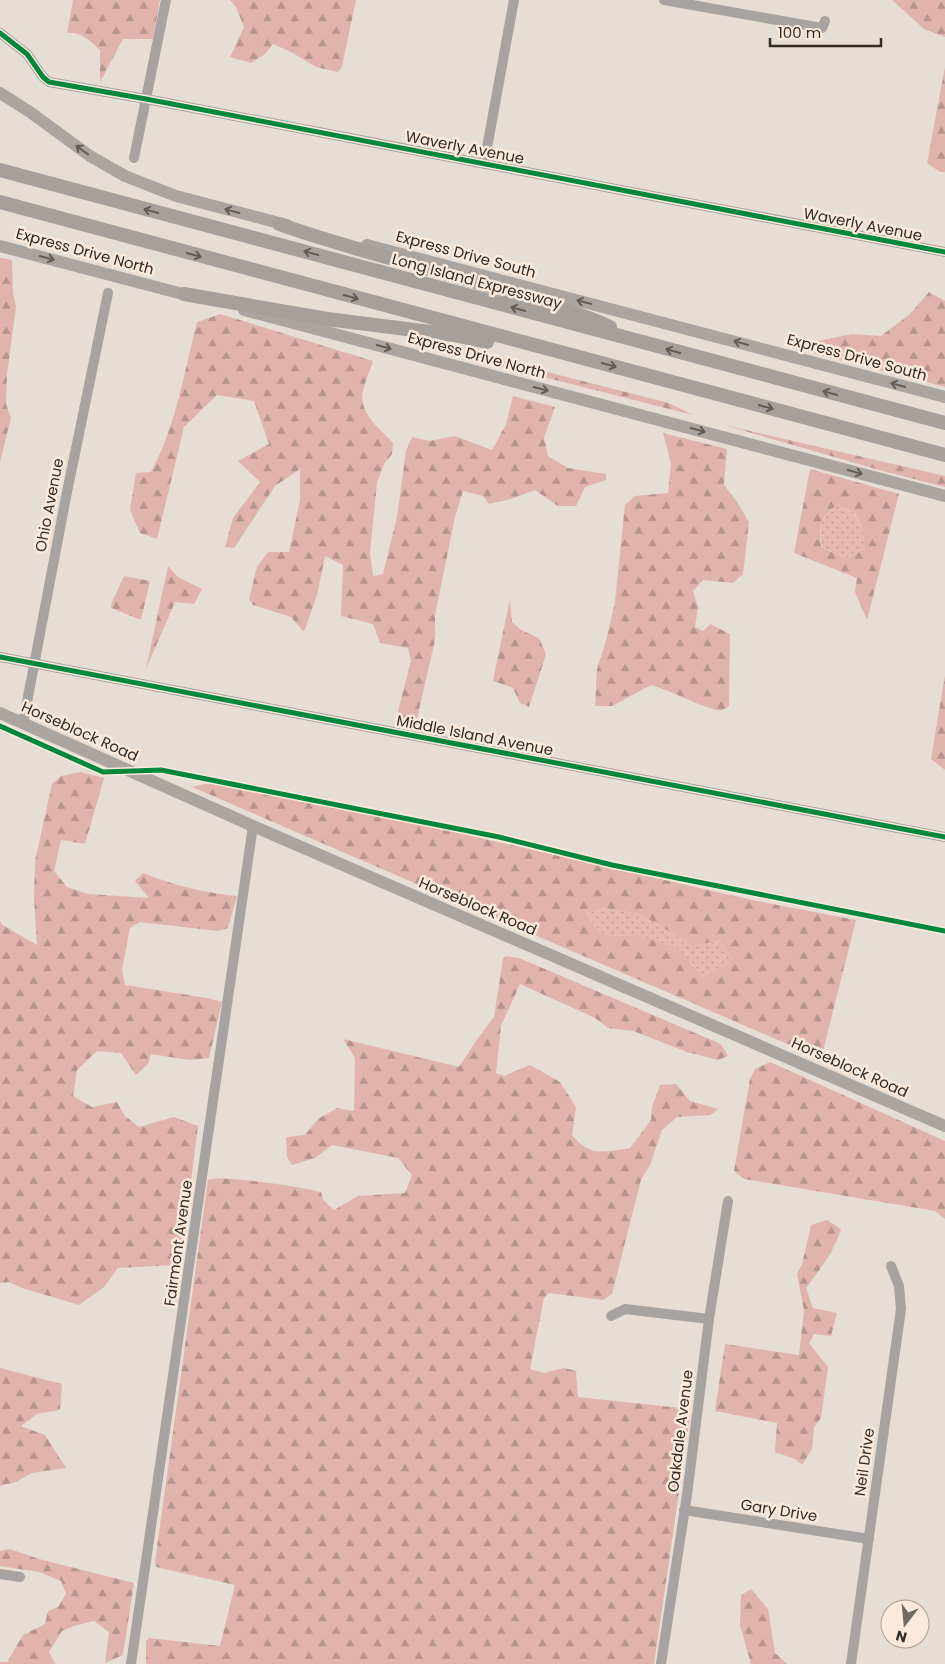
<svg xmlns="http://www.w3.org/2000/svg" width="945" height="1664" viewBox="0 0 945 1664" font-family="Poppins,sans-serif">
<defs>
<pattern id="grass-dots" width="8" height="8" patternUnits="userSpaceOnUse" patternTransform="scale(1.25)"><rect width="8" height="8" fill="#e6bab3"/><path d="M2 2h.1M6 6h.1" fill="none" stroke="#c6a09a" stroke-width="1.8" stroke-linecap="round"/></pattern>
<pattern id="forest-firs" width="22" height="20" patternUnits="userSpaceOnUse" patternTransform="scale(1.25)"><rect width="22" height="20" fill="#e0b4ad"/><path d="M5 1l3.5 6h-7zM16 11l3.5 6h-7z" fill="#b6938d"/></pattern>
</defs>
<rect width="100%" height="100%" fill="#e6ddd5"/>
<path fill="url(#grass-dots)" d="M837,505L854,513L862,526L865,549L846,559L822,547C819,526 819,519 837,505Z
M605,908L640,914L693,946L721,940L735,962L703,977L691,962L636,935L609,936L599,932L586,913Z"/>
<path fill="url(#forest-firs)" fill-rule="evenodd" d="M73,0H160L153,39H123L100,82V50C91,42 81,31 67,33Z
M230,0H356L342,66L338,72L316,67L291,52L273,44L265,54L251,63L230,57L244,27L236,7Z
M892,0H945V37L924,29Z
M945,67V172H940L927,163Z
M0,258L12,260L13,293L16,307L7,374L6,404L11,418L0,462Z
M929,292L945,301V387L789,347L852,334L881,336L909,315Z
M220,314L373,361C370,371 365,381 363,391C358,413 380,429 393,443L392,454L384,464L377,483L370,552L373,576L383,574L397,517L406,451L412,437L430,441L455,436L492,450L506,424L513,396L555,407L544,438L548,456L568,468L606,474V480L585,487L576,506H558L535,490L511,499L489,504L483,496L463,491L455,517L435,615V640L416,723L396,719L411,661L408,648L380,643L373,624L341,616L343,565L325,556L317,595L304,632L291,617L253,605L249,599L257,567L268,552H289L300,500V469L275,486L234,548L225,547L233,518L260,482L238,461L269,444L254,401L217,395L184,427L157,539L140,533L130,510L136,473L151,472C176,426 184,373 197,322Z
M488,357L669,403L693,415L492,364Z
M724,425L945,476V487L879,470Z
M663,433L727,449L724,485L737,502L749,522L743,574L733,583L703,580L693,591L698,607L695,627L703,631L710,624L730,634L729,706L721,711C697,706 675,692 651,685L612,706H595L597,669L606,641L615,602L625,505L635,496L668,493L671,463Z
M810,469L899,494L867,620L855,592L857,578L794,553ZM837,505L855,513L862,526L865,549L846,559L821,547C819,526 819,518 837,505Z
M168,566L178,577L202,589L194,604L175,602L146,669Z
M124,576L150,581L141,620L111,608L112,602Z
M510,599L512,622L521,630L539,638L546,654L529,707L520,703L513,688L493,681Z
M945,675V770L931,759Z
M80,772L104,778L85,844L61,840L54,871L67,887L88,894L149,898L135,881L143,873C176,886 201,892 237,896L228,928L218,931L140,922L130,928L122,970L125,985L207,998L222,1002L209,1058L189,1060L151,1054L148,1064L136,1075L121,1053L97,1051L77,1070L73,1096L92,1107L117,1102L125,1116L139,1127L174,1117L198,1126L181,1259L174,1265L118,1268L104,1287L79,1305L22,1288L9,1282L0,1283V920L1,924L37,945L34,898L35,861L52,784L61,776Z
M214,782L445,830L752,900L856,920L823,1051L799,1049L192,787ZM605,908L640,914L693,946L721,940L734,962L703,977L678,948L636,935L609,936L599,932L586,913Z
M506,956L519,958L721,1044L728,1056L718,1060L687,1052L633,1031L608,1028L595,1018L520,984L501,1026L496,1073L504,1076L530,1065L560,1082L576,1107L572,1135C590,1157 604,1152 630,1148L651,1120L652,1107L660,1085L676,1084L690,1101L718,1109L711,1115L677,1117L662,1130L650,1165L641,1180L612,1294L603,1300L549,1293L544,1298L530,1369L544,1373L564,1368L576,1371L578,1397L681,1408L690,1416L654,1664H146V1641L149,1638L220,1646L235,1585L156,1567L155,1562L208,1180C221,1174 304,1188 321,1192L323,1200L334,1210L358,1196L405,1193L412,1175L398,1158L332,1145L315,1158L292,1165L287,1157L286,1137L305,1135L318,1119L337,1108L354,1111L355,1058L343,1039L459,1067L476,1041L494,1017L503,959Z
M770,1062L945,1141V1219L935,1211L744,1179L734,1171L750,1079L755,1069Z
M827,1220L841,1229C834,1252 820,1269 806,1288L813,1308L837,1313L831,1336L814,1334L809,1343L828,1367L821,1418L814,1427L812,1449L802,1465L795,1459L775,1452L777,1423L715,1411L725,1344L799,1355L804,1310L797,1274L802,1264L811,1225Z
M0,1368L62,1384L60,1410L37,1414L21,1426L45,1435L66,1468L32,1473L16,1482L0,1486Z
M10,1549L39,1559L134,1583L123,1655L105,1663L109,1632L94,1621L74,1626L62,1631L49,1652L55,1664H0V1662H7L23,1635L45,1624L48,1611L58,1607L66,1594L61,1581L39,1572L0,1566V1551Z
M751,1589L768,1609L775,1653L787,1664H751L740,1625L741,1595Z"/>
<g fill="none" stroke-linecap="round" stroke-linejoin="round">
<path stroke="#a7a3a0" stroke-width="10" d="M664,0L822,28L825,21
M0,33L27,54L43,77L49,82L146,99L945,252
M134,158L166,0
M484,164L514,0
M0,657L945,837
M23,723L66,497L108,293
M611,1316L625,1309L709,1319
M684,1510L869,1539
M0,1574L20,1577
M131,1664L253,826
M661,1664L687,1495L709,1319L728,1201
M851,1664L901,1309L899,1286L891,1266"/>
<path stroke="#aaa5a1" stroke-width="12" d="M0,93L30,112L90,156L125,176L176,196L287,225
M367,245L945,397
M0,246L194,297
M244,310L945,496
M0,713L253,826L945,1126"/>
<path stroke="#a5a09b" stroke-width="14" d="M0,170L945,423
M0,202L945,455
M279,224C363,254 450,272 535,300C561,308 586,316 610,327
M184,294L327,319L454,335L487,342"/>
<defs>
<path id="cycleway" d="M0,33L27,54L43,77L49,82L146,99L945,252
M0,657L945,837
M0,726L103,772L161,770L499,837L612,865L945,931"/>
</defs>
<use href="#cycleway" stroke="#fbeadb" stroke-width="8"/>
<use href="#cycleway" stroke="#00873e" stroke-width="5"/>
</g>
<defs><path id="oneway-shaft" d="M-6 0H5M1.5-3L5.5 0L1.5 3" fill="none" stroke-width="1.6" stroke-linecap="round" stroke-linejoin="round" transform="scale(1.25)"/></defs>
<g stroke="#625c57">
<use href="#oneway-shaft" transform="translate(82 150) rotate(-144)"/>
<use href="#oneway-shaft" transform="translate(232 211) rotate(-165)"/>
<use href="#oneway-shaft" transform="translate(47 258) rotate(15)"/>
<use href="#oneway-shaft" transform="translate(584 302) rotate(-165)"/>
<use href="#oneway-shaft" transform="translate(741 343) rotate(-165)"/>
<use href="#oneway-shaft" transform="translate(384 347) rotate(15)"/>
<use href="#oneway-shaft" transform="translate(898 385) rotate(-165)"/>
<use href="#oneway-shaft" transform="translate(541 389) rotate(15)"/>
<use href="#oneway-shaft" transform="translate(698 430) rotate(15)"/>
<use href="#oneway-shaft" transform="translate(855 472) rotate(15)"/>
</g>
<g stroke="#605a55">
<use href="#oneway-shaft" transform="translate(151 211) rotate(-165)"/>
<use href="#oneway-shaft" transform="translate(311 253) rotate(-165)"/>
<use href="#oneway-shaft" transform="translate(194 255) rotate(15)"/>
<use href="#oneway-shaft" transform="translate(351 297) rotate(15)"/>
<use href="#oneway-shaft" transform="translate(518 309) rotate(-165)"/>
<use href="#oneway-shaft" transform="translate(673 351) rotate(-165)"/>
<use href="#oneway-shaft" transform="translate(609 365) rotate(15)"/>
<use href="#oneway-shaft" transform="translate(830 393) rotate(-165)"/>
<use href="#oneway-shaft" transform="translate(766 407) rotate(15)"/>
</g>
<g text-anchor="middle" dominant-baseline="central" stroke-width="5" stroke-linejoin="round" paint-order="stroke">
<g font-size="15" fill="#322b26" stroke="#fbeadb">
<text transform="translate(465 147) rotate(11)">Waverly Avenue</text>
<text transform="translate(863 224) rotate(11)">Waverly Avenue</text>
<text transform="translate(85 251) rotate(15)">Express Drive North</text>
<text transform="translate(466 254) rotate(15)">Express Drive South</text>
<text transform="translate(477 281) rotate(15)">Long Island Expressway</text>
<text transform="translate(477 355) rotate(15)">Express Drive North</text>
<text transform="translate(857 357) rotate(15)">Express Drive South</text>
<text transform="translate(49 505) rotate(-79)">Ohio Avenue</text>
<text transform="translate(80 731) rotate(24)">Horseblock Road</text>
<text transform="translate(475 735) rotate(11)">Middle Island Avenue</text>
<text transform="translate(478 906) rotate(23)">Horseblock Road</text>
<text transform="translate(850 1067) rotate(24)">Horseblock Road</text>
<text transform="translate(178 1243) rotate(-82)">Fairmont Avenue</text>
<text transform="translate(680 1431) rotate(-83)">Oakdale Avenue</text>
<text transform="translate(864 1462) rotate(-82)">Neil Drive</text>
<text transform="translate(779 1510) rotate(9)">Gary Drive</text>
</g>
</g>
<g transform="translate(905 1624) rotate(196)"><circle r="24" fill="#fbeadb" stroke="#ab9e93"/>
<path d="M0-4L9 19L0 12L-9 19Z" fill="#716963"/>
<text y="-8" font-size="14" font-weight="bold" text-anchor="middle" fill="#322b26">N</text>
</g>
<path d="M770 38v8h111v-8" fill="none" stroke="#322b26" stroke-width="2.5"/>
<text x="778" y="38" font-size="15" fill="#322b26" stroke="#fbeadb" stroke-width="4" paint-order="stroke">100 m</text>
</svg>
